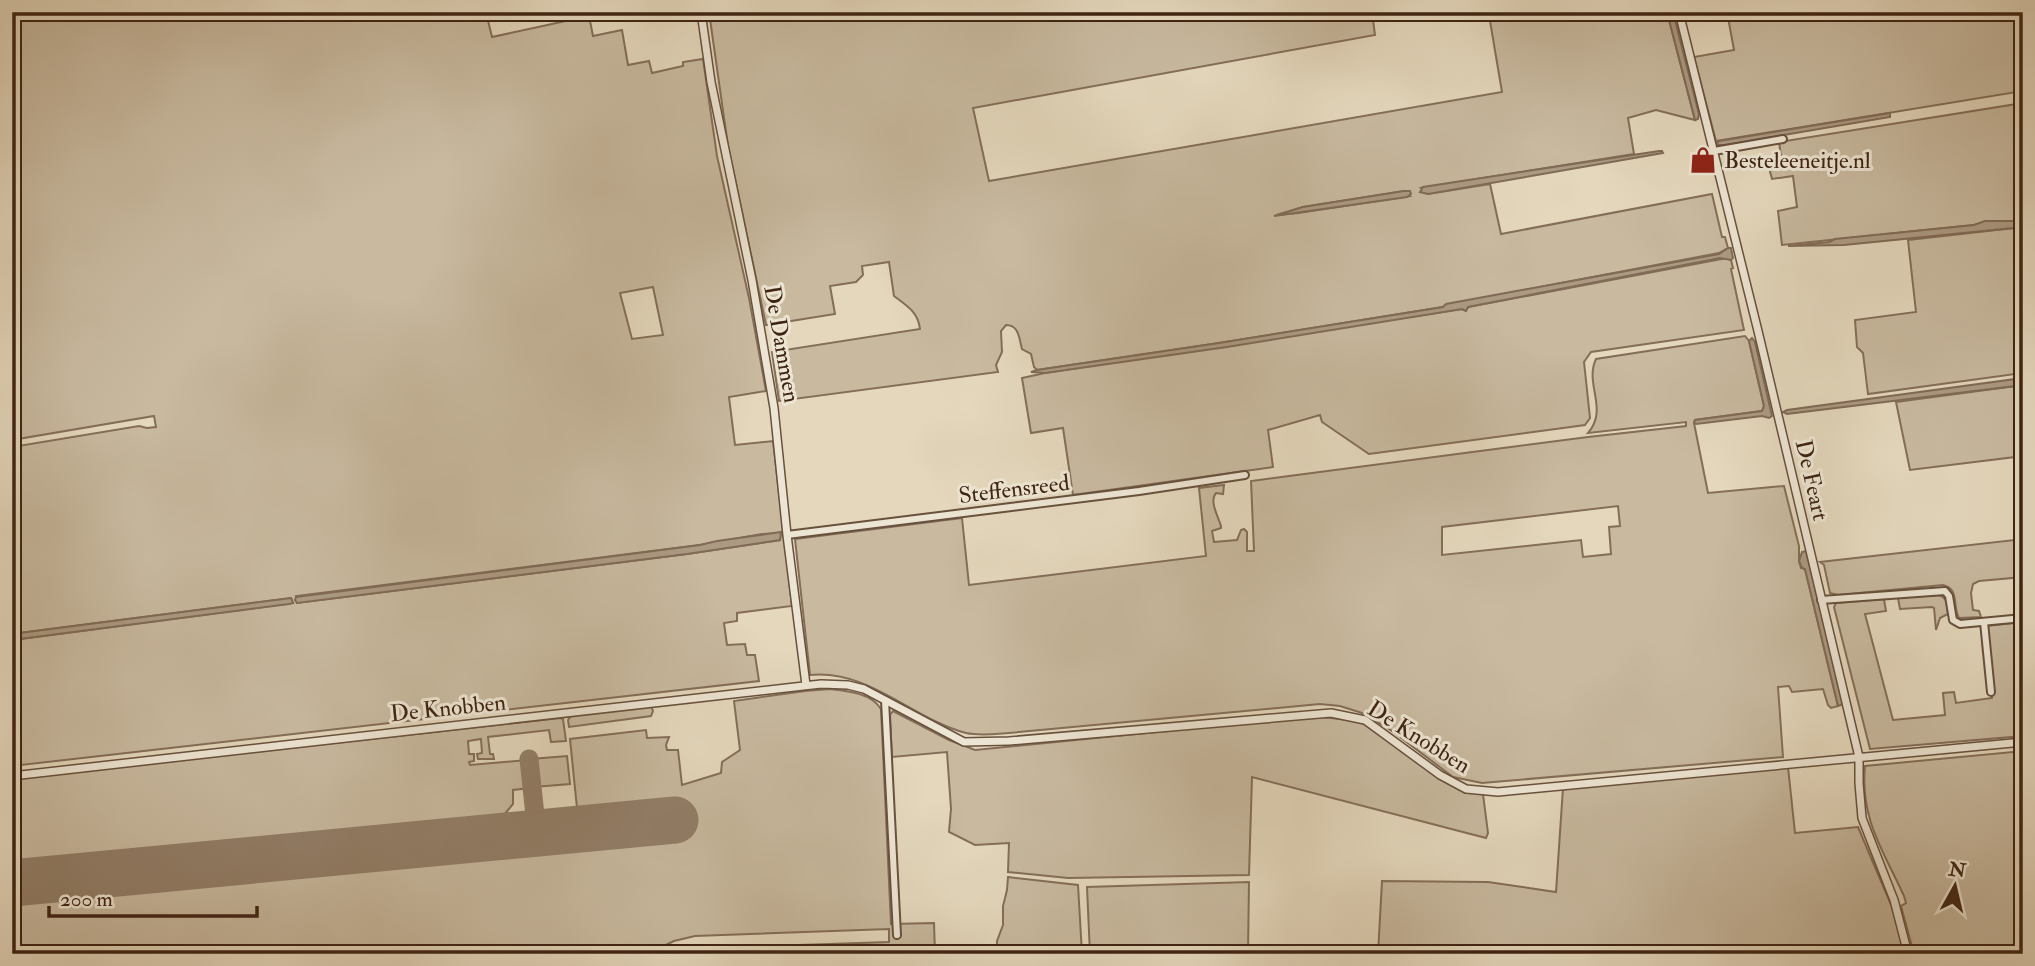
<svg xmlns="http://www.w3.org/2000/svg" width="2035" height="966" viewBox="0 0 2035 966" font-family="'IM FELL Double Pica',serif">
<rect width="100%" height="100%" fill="#e4d7bc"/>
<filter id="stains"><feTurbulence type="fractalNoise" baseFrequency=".00286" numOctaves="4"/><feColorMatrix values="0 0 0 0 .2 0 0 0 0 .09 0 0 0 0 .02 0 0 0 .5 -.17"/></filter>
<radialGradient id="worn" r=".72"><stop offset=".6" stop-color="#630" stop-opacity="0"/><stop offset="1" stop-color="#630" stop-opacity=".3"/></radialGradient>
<path fill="#c8b99f" stroke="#846e59" stroke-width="2" fill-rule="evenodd" d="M12,12H486L492,37L589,16L593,36L622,30L628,65L649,61L652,73L683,66V62L703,59L717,156L749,298L766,391L729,397L735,445L773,441L792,606L737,613V621L724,623L727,645L745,644L747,655H755L759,681L12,766V640L293,603L291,598L12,634V447L139,426L147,428L156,427L154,416L12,440ZM653,287L663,335L632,339L620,293ZM781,533L780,540L687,554L297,603L296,596L700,545L762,534Z
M709,12H1372L1375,35L973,108L989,181L1502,92L1489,15L1502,12H1667L1695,120L1656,110L1628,118L1634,154L1421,188L1428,194L1490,184L1501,234L1712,194L1722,237H1725L1728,248L1719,253L1446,305L1443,307L1219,343L1037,370L1034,367L1031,354L1022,349C1019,338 1019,325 1006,325L1001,331L1002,352L996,365L998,372L779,401L772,352L920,329C918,312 907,306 894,296L889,262L862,266L863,275L856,282L830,286L835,314L766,325L728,146ZM1404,191L1410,196L1298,213L1277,215L1303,207Z
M1727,12H2023V91L1716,141L1694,57L1734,50Z
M2023,103V221L1994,222L1989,221L1974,225L1782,245L1778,211L1797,207L1793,176L1772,179L1769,168L1782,163L1779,142Z
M2023,227V373L1868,394L1863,353L1857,347L1855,320L1916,312L1908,240Z
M1727,258L1731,260L1733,268L1731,269L1744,330L1591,352L1584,362L1590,418L1585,425L1369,454L1322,422L1320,415L1268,430L1273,467L1073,495L1063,428L1031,433L1022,378L1045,373L1462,309L1466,311L1468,307Z
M1745,336L1749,341L1764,406L1762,411L1695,420L1694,423L1708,493L1784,486L1799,546V561L1801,568L1805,569L1838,706L1831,708L1828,705L1823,689L1792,692L1789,686L1778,687L1783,757L1482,783L1453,777L1392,731L1362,713L1340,706L1320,704L1009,733C995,734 980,736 966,733C912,719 869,669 810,675L795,539L962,518L969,585L1206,556L1199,488L1224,485L1223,494L1216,493C1209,501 1218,516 1221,526V528L1212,531L1214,542L1237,540L1241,530L1244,529L1247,532V551H1254L1251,481L1588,437L1686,426V422L1588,433C1609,409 1584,384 1596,359ZM1618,506L1620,526L1609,527L1611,554L1583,557L1581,540L1442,555V527Z
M2023,385V456L1910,470L1896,402Z
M2023,539V577L1979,581L1973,584L1971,593L1973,610L1979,611L1981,617L1959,618C1952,606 1960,589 1943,585L1838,595L1830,593L1824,565L1820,562Z
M1935,595C1947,595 1947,603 1948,614L1940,618L1936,630L1934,608L1932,607L1900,609L1898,598Z
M1884,599L1886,611L1865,614L1893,720L1945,715L1943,693L1954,692L1956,703L1992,698L1986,626L2023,622V736L1870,749L1834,607L1836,603Z
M830,689C848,691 871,693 881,709L891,924L934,923L935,954H682L742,947L889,942V929L695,936L674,941L647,954H12V897L578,845L580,840L676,830L675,810L578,818L570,739L646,730L647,738L669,737L666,745L667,750H678L682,785L721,773L722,762L740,750L734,701L805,691Z
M651,706L653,711L651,716L569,727L568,720L571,716Z
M893,711L949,740L975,750L1296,718L1321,717L1359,721L1468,791L1483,794L1488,833L1486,838L1252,777L1249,875L1068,878L1008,872L1009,843L975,845L949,832L951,809L947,752L892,757L890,715Z
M560,718L563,719L566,741L551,742L549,730L488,737L490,754H493L494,759H478L477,754L482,753L481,739L468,741L469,754H474V761L469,762L470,765L527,760L530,788L513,790V804L499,821L12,867V779Z
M2023,751V954H1914L1901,906L1906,903L1904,896C1883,850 1860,819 1865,766Z
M567,756L570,784L534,787L531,759Z
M1788,767L1795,833L1858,827L1892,907L1903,948L1897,947L1899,954H1378L1382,881L1488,882L1556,892L1563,788Z
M1008,877L1078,885L1082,954H997V941L1003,925V906L1007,890Z
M1249,882L1248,954H1090L1087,887Z"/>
<path fill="#ac9a83" stroke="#806b56" stroke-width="2" d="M1667,12H1673L1699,114L1698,119L1695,120Z
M1890,113V117L1725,145H1718L1717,143L1719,141Z
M1659,151H1662L1663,153L1428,194L1420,192L1423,187Z
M1404,191H1410L1411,194L1407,197L1274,216L1303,207Z
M1985,221H2023V227L1844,245L1788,246L1829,242L1835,239L1974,225Z
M1728,248H1731L1733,258L1731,260L1720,258L1468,307L1466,311L1462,309L1227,347L1045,373L1031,372L1037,370L1219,343L1443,307L1446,304L1719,254Z
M1752,338L1755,342L1772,416L1769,418L1762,416L1696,424L1694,422L1695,420L1762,411L1764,406L1749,341Z
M2023,378V385L1787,414L1783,412L1787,410Z
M781,532L780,540L687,554L297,603L295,600L296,597L700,545L717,541Z
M1806,551L1844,704L1838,706L1805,569L1802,568L1799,561L1802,552Z
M291,598L293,603L289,604L12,640V634Z"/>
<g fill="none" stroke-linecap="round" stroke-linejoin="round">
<path stroke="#927e68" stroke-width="19" d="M529,759L537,834"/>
<path stroke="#927e68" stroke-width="47" d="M12,883L675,820"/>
<defs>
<path id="minor" d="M1714,151L1783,139
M787,535L1139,491L1245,475
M1821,600L1945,591L1949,596L1953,620L1960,624L2023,618
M1984,622L1991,692
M885,700L897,935"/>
<path id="tertiary" d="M701,12L711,82L752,280L774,408L787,535L806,685
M1679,12L1758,331L1859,757V783L1862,818L1894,900L1908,954
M12,776L821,684L848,685L864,689L964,742L1009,741L1331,713L1365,720L1440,775L1466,789L1498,792L2023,742"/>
</defs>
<use href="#minor" stroke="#68513d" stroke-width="10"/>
<use href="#tertiary" stroke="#68513d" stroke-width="10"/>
<use href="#minor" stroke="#ede5d3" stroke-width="6"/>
<use href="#tertiary" stroke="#ede5d3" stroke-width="7"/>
</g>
<defs>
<symbol id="shop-bare" viewBox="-9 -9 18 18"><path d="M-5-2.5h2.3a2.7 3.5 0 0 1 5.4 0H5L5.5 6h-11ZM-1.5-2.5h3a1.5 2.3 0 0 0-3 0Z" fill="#8f2418" stroke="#ede5d3" stroke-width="2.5" paint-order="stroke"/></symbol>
</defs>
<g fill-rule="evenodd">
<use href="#shop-bare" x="1684" y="141" width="38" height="38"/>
</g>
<g text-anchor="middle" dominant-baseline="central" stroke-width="6" stroke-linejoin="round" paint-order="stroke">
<g font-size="23" fill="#3f2413" stroke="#ede5d3" text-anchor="start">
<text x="1724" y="160">Besteleeneitje.nl</text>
</g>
<g font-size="23" fill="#3f2413" stroke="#ede5d3">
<text transform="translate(782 344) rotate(80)">De Dammen</text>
<text transform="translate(1812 480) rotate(77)">De Feart</text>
<text transform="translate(1014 489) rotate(-7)">Steffensreed</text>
<text transform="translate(448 708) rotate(-6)">De Knobben</text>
<text transform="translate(1419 737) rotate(32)">De Knobben</text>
</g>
</g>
<rect width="2035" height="966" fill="none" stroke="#e4d7bc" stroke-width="42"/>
<rect x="14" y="14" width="2007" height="938" fill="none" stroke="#3f2413" stroke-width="3.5"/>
<rect x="21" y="21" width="1993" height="924" fill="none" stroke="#3f2413" stroke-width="2"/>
<g transform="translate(1955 886) rotate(8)" stroke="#ede5d3" stroke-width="5" paint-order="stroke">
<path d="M0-5L12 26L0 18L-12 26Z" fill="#3f2413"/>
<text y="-10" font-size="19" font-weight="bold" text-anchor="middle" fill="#3f2413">N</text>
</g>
<path d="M49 906v10h208v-10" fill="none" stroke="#3f2413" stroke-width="3.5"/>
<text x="60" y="906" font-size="21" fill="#3f2413" stroke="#ede5d3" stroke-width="5" paint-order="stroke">200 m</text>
<rect width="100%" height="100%" filter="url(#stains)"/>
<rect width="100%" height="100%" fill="url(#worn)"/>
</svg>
